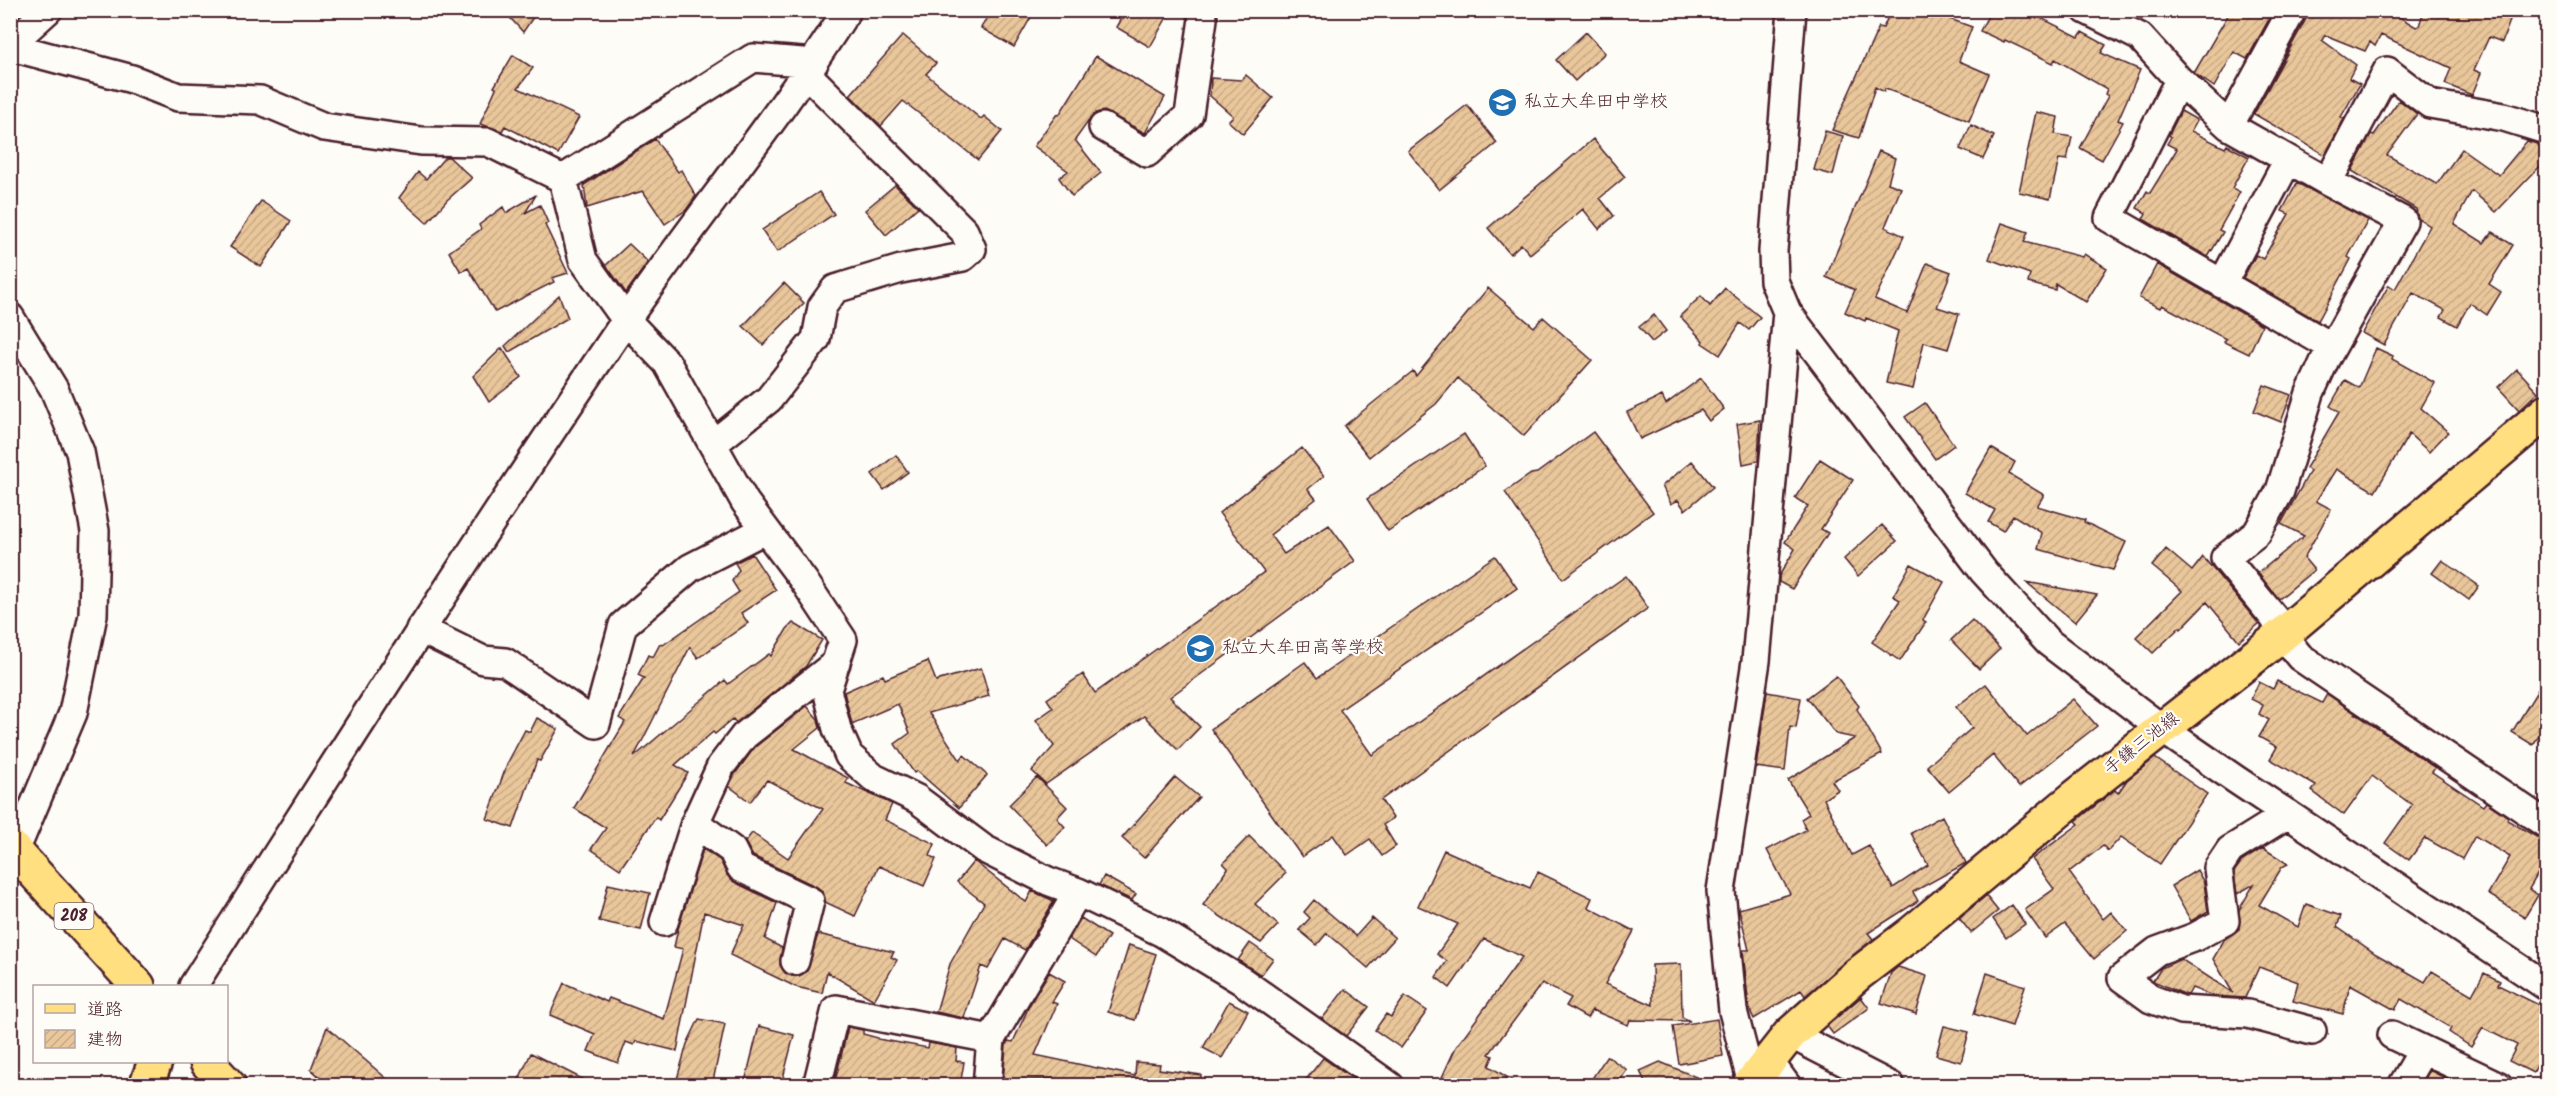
<svg xmlns="http://www.w3.org/2000/svg" width="2557" height="1096" viewBox="0 0 2557 1096" font-family="Kalam,'Klee One',sans-serif">
<defs>
<pattern id="building-hatch" width="6" height="6" patternUnits="userSpaceOnUse" patternTransform="scale(1.5)"><rect width="6" height="6" fill="#e9c79b"/><path d="M-1 1l2-2M0 6l6-6M5 7l2-2" fill="none" stroke="#c9aa86"/></pattern>
</defs>
<rect width="100%" height="100%" fill="#fdfcf7"/>
<filter id="ink" filterUnits="userSpaceOnUse"><feTurbulence type="fractalNoise" baseFrequency=".0167" numOctaves="2"/><feDisplacementMap in="SourceGraphic" scale="12" xChannelSelector="R" yChannelSelector="G"/><feConvolveMatrix kernelMatrix="1 2 1 2 8 2 1 2 1" color-interpolation-filters="sRGB"/></filter>
<g filter="url(#ink)">
<path fill="url(#building-hatch)" stroke="#4a1f2b" stroke-width="1.5" d="M503,10H538L523,32Z
M991,10H1035L1014,47L981,28Z
M1126,10H1171L1150,47L1116,27Z
M1891,10H1925L1972,27L1959,61L1989,74L1969,121L1934,106L1885,89L1884,92L1875,87L1859,138L1832,130L1879,27L1883,28Z
M1991,10H2025L2079,37L2082,32L2106,45L2101,53L2140,70L2118,120L2123,122L2102,160L2080,148L2108,96L2105,94L2107,89L2055,59L2053,63L2005,40L2004,42L1980,31Z
M2231,10H2254L2269,19L2247,59L2234,52L2214,87L2194,73Z
M2311,10H2388L2416,27L2419,26L2424,10H2489L2511,18L2502,42L2489,37L2474,70L2481,73L2472,95L2445,84L2451,68L2381,35L2375,46L2370,42L2365,51L2325,35L2322,40L2356,65L2349,78L2360,84L2341,117L2344,119L2325,155L2254,114Z
M1586,32L1605,53L1575,81L1556,60Z
M903,35L936,63L926,74L981,119L984,116L1002,131L978,160L903,101L881,126L850,95Z
M513,55L533,68L518,88L579,117L558,154L505,126L502,131L480,124L496,88L494,87Z
M1096,56L1165,97L1145,133L1104,111L1096,113L1090,119L1075,140L1101,173L1072,196L1059,178L1068,171L1034,146L1057,114L1059,115Z
M1246,75L1273,98L1243,134L1228,121L1233,116L1210,96L1211,78L1241,80Z
M2399,100L2417,114L2387,155L2437,184L2462,149L2499,175L2527,141L2537,144L2547,152V159L2496,212L2472,191L2454,224L2484,243L2492,232L2513,245L2489,284L2501,292L2487,315L2470,303L2457,326L2441,317L2445,310L2413,293L2384,345L2362,333L2389,285L2395,289L2430,226L2418,218L2416,209L2352,171L2371,134L2374,135Z
M1467,105L1497,143L1439,190L1408,151Z
M2181,111L2197,120L2191,131L2225,148L2227,145L2249,157L2232,188L2240,192L2219,230L2223,232L2208,257L2143,219L2146,213L2137,208L2147,191L2150,193L2177,149L2167,144L2171,137L2169,135Z
M2036,112L2058,117L2055,134L2072,137L2067,160L2059,159L2050,199L2019,192Z
M1971,125L1994,136L1983,159L1960,149Z
M1825,131L1843,136L1833,175L1814,170Z
M655,139L678,172L681,170L696,196L686,210L665,224L643,191L587,208L584,185Z
M1593,139L1625,177L1600,198L1614,216L1599,229L1583,209L1530,254L1521,244L1510,254L1488,228Z
M1879,151L1895,158L1888,183L1901,188L1885,227L1904,236L1875,299L1907,313L1927,263L1951,272L1937,307L1959,314L1948,349L1924,342L1913,389L1886,383L1898,331L1866,318L1865,321L1845,312L1855,290L1826,277Z
M445,157H449L472,178L447,200L427,223L399,198L418,172L426,179Z
M2297,183L2368,220L2348,257L2351,259L2318,321L2243,278L2256,255L2263,259L2289,214L2282,211Z
M895,185L918,207L886,235L865,210Z
M819,192L834,214L777,252L762,230Z
M536,195L525,213L540,205L548,223L545,225L568,273L552,278L554,282L495,312L468,268L461,272L449,252L481,229L479,225L503,207L506,213Z
M261,201L291,221L261,267L230,247Z
M2002,223L2028,232L2024,242L2082,257L2084,254L2107,268L2086,302L2056,284L2055,290L2028,283L2030,274L1989,259Z
M629,244L648,262L626,293L606,265Z
M2157,264L2262,325L2249,354L2224,342L2226,339L2162,305L2160,308L2139,298Z
M784,283L804,303L763,345L743,326Z
M1488,288L1534,327L1543,317L1592,360L1524,436L1458,378L1436,404L1369,457L1344,426L1413,371L1416,376Z
M1725,288L1760,317L1749,330L1740,323L1720,355L1702,343L1703,341L1680,316L1701,296L1710,306Z
M559,295L568,318L509,352L505,346Z
M1654,315L1666,331L1652,342L1639,327Z
M502,348L521,377L489,402L473,376Z
M2376,348L2393,356L2392,359L2435,383L2421,408L2448,432L2429,452L2409,434L2375,492L2336,469L2316,501L2331,509L2304,558L2314,570L2279,599L2258,573L2304,536L2281,524L2310,471L2306,468L2339,412L2330,406L2345,380L2359,388Z
M2517,369L2538,392L2519,410L2498,387Z
M1701,378L1724,409L1709,421L1701,410L1640,439L1627,412L1662,396L1666,404Z
M2264,385L2291,395L2281,422L2254,411Z
M1925,403L1954,445L1935,459L1905,417Z
M1760,420L1758,461L1743,464L1737,424Z
M1593,432L1653,512L1563,579L1505,492L1531,474L1537,473Z
M1464,434L1485,466L1388,531L1367,499Z
M1302,448L1324,476L1308,489L1316,499L1270,535L1284,554L1329,525L1355,561L1170,697L1200,727L1178,750L1144,716L1046,784L1032,771L1054,746L1036,720L1053,708L1047,699L1083,674L1095,693L1264,572L1219,513Z
M1991,448L2015,462L2009,474L2044,495L2037,506L2085,520L2084,522L2126,542L2113,570L2038,549L2042,533L2013,515L2003,531L1988,522L1995,510L1965,493Z
M896,455L908,472L884,490L872,474Z
M1820,459L1853,480L1821,529L1828,533L1792,589L1779,582V576L1795,549L1785,542L1808,506L1795,498Z
M1692,461L1713,487L1685,510L1678,500L1671,504L1662,486Z
M1882,525L1897,541L1858,576L1844,559Z
M2166,549L2192,571L2203,557L2259,624L2239,641L2207,602L2181,629L2180,627L2153,653L2136,637L2182,591L2152,566Z
M752,554L776,590L741,613L748,623L698,658L690,647L634,757L725,680L728,684L769,654L771,656L787,629L793,623L822,640L806,666L736,723L733,719L715,734L713,732L675,765L688,773L659,820L656,817L620,869L591,849L606,828L574,808L625,722L619,718L644,678L638,675L648,655L653,657L660,644L663,645L739,592L732,581L739,570L735,563Z
M1495,556L1517,588L1340,710L1372,755L1626,576L1648,608L1381,800L1393,818L1383,825L1396,846L1382,856L1370,839L1347,855L1333,835L1302,857L1211,729L1305,662L1317,678Z
M2442,560L2479,586L2469,600L2432,573Z
M1911,564L1944,582L1923,620L1926,622L1900,661L1872,642L1900,600L1893,596Z
M2026,582L2097,595L2075,622Z
M1972,620L2000,649L1979,669L1951,640Z
M928,661L936,681L981,668L989,696L929,713L960,760L964,755L987,775L959,808L917,771L914,773L895,744L910,733L898,704L852,724L844,692L883,675L885,679Z
M2547,675V736L2541,732L2533,745L2512,732Z
M1836,676L1859,706L1857,709L1882,754L1832,781L1838,790L1824,799L1852,855L1869,846L1893,888L1928,865L1911,833L1942,816L1966,863L1913,892L1918,901L1868,933L1873,939L1805,996L1801,990L1754,1019L1749,1008L1743,950H1749L1739,909L1790,894L1767,850L1806,830L1801,819L1809,814L1788,780L1855,738L1836,734L1807,698Z
M2277,681L2322,703L2327,694L2435,768L2432,772L2483,806L2486,802L2508,817L2507,820L2547,843V858L2529,889L2538,895L2525,917L2488,894L2510,857L2475,836L2462,859L2425,838L2409,860L2385,843L2412,805L2372,776L2344,815L2312,791L2316,786L2270,759L2277,747L2259,737L2269,720L2259,714L2263,705L2251,699L2259,682L2273,689Z
M1986,684L2027,736L2073,699L2097,726L2019,787L1993,755L1949,792L1927,766L1972,728L1956,707Z
M1767,692L1801,698L1796,728L1790,727L1785,771L1756,767Z
M807,706L818,719L820,728L794,749L848,778L846,783L892,804L885,820L935,844L930,856L936,859L924,886L879,866L855,916L825,902L823,892L817,887L753,856L745,842L752,833L788,858L823,809L767,780L750,802L729,786L735,774L755,747Z
M537,718L558,729L540,761L537,760L513,828L487,819L508,762L525,730L530,732Z
M2155,758L2207,794L2160,864L2121,837L2108,851L2103,846L2069,872L2103,919L2111,912L2127,931L2094,959L2065,924L2045,938L2025,910L2054,889L2032,859L2079,824L2076,821L2115,790L2118,793L2127,780Z
M1037,777L1067,807L1057,818L1065,827L1047,845L1009,805Z
M1175,777L1199,797L1144,858L1122,838Z
M1249,836L1286,873L1255,904L1278,925L1261,943L1203,905L1228,868L1223,863Z
M2263,848L2288,864L2282,867L2259,905L2298,927L2306,904L2341,916L2337,927L2376,954L2425,982L2432,971L2472,995L2484,973L2500,981L2498,985L2547,1009V1047L2533,1073L2509,1061L2517,1045L2483,1028L2471,1047L2449,1032L2451,1028L2401,999L2395,1010L2350,985L2343,1014L2293,1001L2298,982L2259,967L2245,998L2213,996L2192,988L2188,995L2184,994L2153,981L2161,968L2181,959L2233,993L2213,959L2224,940L2239,929V910L2254,884L2237,894L2234,872L2241,862Z
M703,849L720,860L727,875L734,882L777,903L765,939L782,948L780,965L785,973L792,976H799L807,971L818,934L894,952L891,957L897,960L874,1000L827,972L822,993L796,987L730,955L744,925L704,912L677,1051L636,1041L634,1045L626,1042L618,1063L588,1051L595,1034L550,1015L564,983L607,1002L609,998L664,1019L683,949L674,947L678,929Z
M1444,850L1530,888L1538,872L1592,898L1588,907L1634,931L1605,984L1653,1005L1652,965L1681,964L1682,1017L1690,1021L1630,1020L1628,1025L1592,1010L1587,1018L1566,1006L1571,998L1542,983L1489,1054L1493,1056L1489,1066L1521,1086H1438L1456,1047L1522,957L1484,939L1450,988L1436,977L1447,961L1437,954L1458,924L1418,906Z
M974,861L1026,902L1032,891L1054,901L1025,950L1005,939L988,969L981,966L964,1018L936,1012L950,964L984,903L957,882Z
M2197,870L2204,883L2208,911L2191,921L2171,886Z
M1104,876L1136,894L1132,900L1099,885Z
M608,884L650,893L641,930L599,921Z
M1986,896L1998,911L1971,933L1959,918Z
M1314,900L1356,936L1372,918L1395,938L1368,968L1327,933L1317,945L1299,930L1310,918L1304,912Z
M2012,905L2025,924L2006,938L1993,919Z
M1081,918L1109,936L1096,957L1069,939Z
M1250,943L1273,959L1261,975L1238,960Z
M1129,945L1156,954L1135,1020L1108,1012Z
M1898,967L1927,976L1916,1014L1881,1003L1891,973Z
M1049,972L1065,981L1052,1002L1057,1004L1035,1055L1135,1076L1136,1062L1160,1064L1159,1069L1201,1075V1086H1051L1052,1079L1003,1081L1006,1044L1008,1041L1013,1042L1030,1004Z
M1987,973L2025,986L2012,1026L1974,1014Z
M1345,989L1369,1007L1346,1036L1322,1019Z
M1405,996L1427,1011L1401,1048L1375,1030L1386,1014L1391,1017Z
M1861,997L1869,1008L1833,1034L1827,1026Z
M1229,1001L1248,1011L1222,1058L1203,1048Z
M699,1019L725,1024L712,1086H675L687,1044Z
M1717,1019L1723,1056L1679,1064L1673,1026Z
M759,1026L794,1035L781,1086H744Z
M1944,1026L1969,1032L1961,1062L1936,1055Z
M327,1027L395,1086H329L311,1069Z
M848,1027L863,1030V1034L878,1038V1039L928,1048L929,1043L957,1048L956,1061L964,1062L960,1086H883L862,1082V1086H834Z
M531,1053L596,1086H516Z
M1607,1056L1627,1070L1616,1086H1587Z
M1323,1058L1354,1080L1350,1086H1301Z
M1660,1062L1715,1085V1086H1647L1640,1071Z
M2429,1070L2461,1086H2421Z"/>
<g fill="none" stroke-linecap="round" stroke-linejoin="round">
<defs>
<path id="minor" d="M1792,10L1773,251L1774,281L1787,312L1984,572L2048,642L2161,728L2235,779L2546,986
M2086,10L2140,37L2179,80L2229,126L2328,182L2403,221L2325,360L2310,393L2280,491L2257,533L2225,558L2275,619L2282,635L2300,657L2546,824
M12,47L132,79L178,97L260,100L324,127L421,141L488,142L563,179L753,58L814,63
M10,50L26,30L48,10
M2179,80L2109,218L2332,347
M2229,126L2290,14L2289,10
M1103,127L1147,153L1189,115L1203,19L1201,10
M563,179L583,260L626,320L667,363L745,502L804,581L843,640L827,690L837,729L849,756L874,778L917,799L984,849L1048,881L1078,892L1161,932L1242,981L1390,1086
M2328,182L2387,71L2430,104L2504,117L2546,130
M2222,284L2288,160
M10,317L54,389L80,452L95,531L93,615L73,713L15,851
M713,444L769,399L816,339L822,307L835,289L901,269L963,257L972,249L964,231L806,73
M420,629L483,660L505,662L596,724L623,625L690,568L764,530
M2288,814L2230,850L2218,868L2225,921L2195,937L2157,951L2122,978L2151,999L2181,1010L2248,1014L2312,1031
M695,823L732,850L741,868L810,901L795,961
M664,922L695,823L721,766L744,736L836,663
M193,986C334,764 476,541 624,323C696,218 779,119 847,10
M1790,1034L1891,1086
M2392,1035L2499,1086
M991,1039L1078,892
M1768,1060L1787,1086
M1751,1080L1733,1011L1721,891L1756,661L1787,312
M817,1086L836,1009L991,1039L987,1086
M2402,1086L2423,1050"/>
<path id="major" d="M146,1086L155,1062
M1749,1086L1790,1034L1858,974L1913,932L2074,798L2282,635L2546,412"/>
<path id="highway" d="M10,846L138,986
M207,1062L229,1086"/>
</defs>
<use href="#minor" stroke="#4a1f2b" stroke-width="32"/>
<use href="#major" stroke="#4a1f2b" stroke-width="38"/>
<use href="#highway" stroke="#4a1f2b" stroke-width="38"/>
<use href="#minor" stroke="#fdfcf7" stroke-width="27"/>
<use href="#major" stroke="#ffdf80" stroke-width="33"/>
<use href="#highway" stroke="#ffdf80" stroke-width="33"/>
</g>
</g>
<defs>
<symbol id="school-disc" viewBox="-11 -11 22 22"><circle r="9.5" fill="#1f6fb2" stroke="#fdfcf7"/><path d="M0-5L7-2L0 1L-7-2ZM-4 1L0 2.5L4 1V4Q0 6-4 4Z" fill="#fff"/></symbol>
</defs>
<g fill-rule="evenodd">
<use href="#school-disc" x="1486" y="86" width="33" height="33"/>
<use href="#school-disc" x="1184" y="632" width="33" height="33"/>
</g>
<g text-anchor="middle" dominant-baseline="central" stroke-width="4.5" stroke-linejoin="round" paint-order="stroke">
<rect fill="#fdfcf7" stroke="#806168" stroke-width="1.5" x="54.5" y="903" width="39" height="26" rx="4.5"/>
<g font-size="16" font-weight="bold" fill="#4a1f2b">
<text x="74" y="916">208</text>
</g>
<g font-size="18" fill="#4a1f2b" stroke="#fdfcf7" text-anchor="start">
<text x="1524" y="102">私立大牟田中学校</text>
<text x="1222" y="648">私立大牟田高等学校</text>
</g>
<g font-size="18" fill="#4a1f2b" stroke="#fdfcf7">
<text transform="translate(2142 744) rotate(-38)">手鎌三池線</text>
</g>
</g>
<rect width="2557" height="1096" fill="none" stroke="#fdfcf7" stroke-width="36"/>
<rect x="18" y="18" width="2521" height="1060" fill="none" stroke="#4a1f2b" stroke-width="2" filter="url(#ink)"/>
<rect x="33" y="985" width="195" height="78" fill="#fdfcf7" stroke="#b5a4a5" stroke-width="1.5"/>
<rect x="45" y="1004" width="30" height="9" fill="#ffdf80" stroke="#b5a4a5" stroke-width="1.5"/>
<text x="87" y="1015" font-size="18" fill="#4a1f2b">道路</text>
<rect x="45" y="1030" width="30" height="18" fill="url(#building-hatch)" stroke="#b5a4a5" stroke-width="1.5"/>
<text x="87" y="1045" font-size="18" fill="#4a1f2b">建物</text>
</svg>
